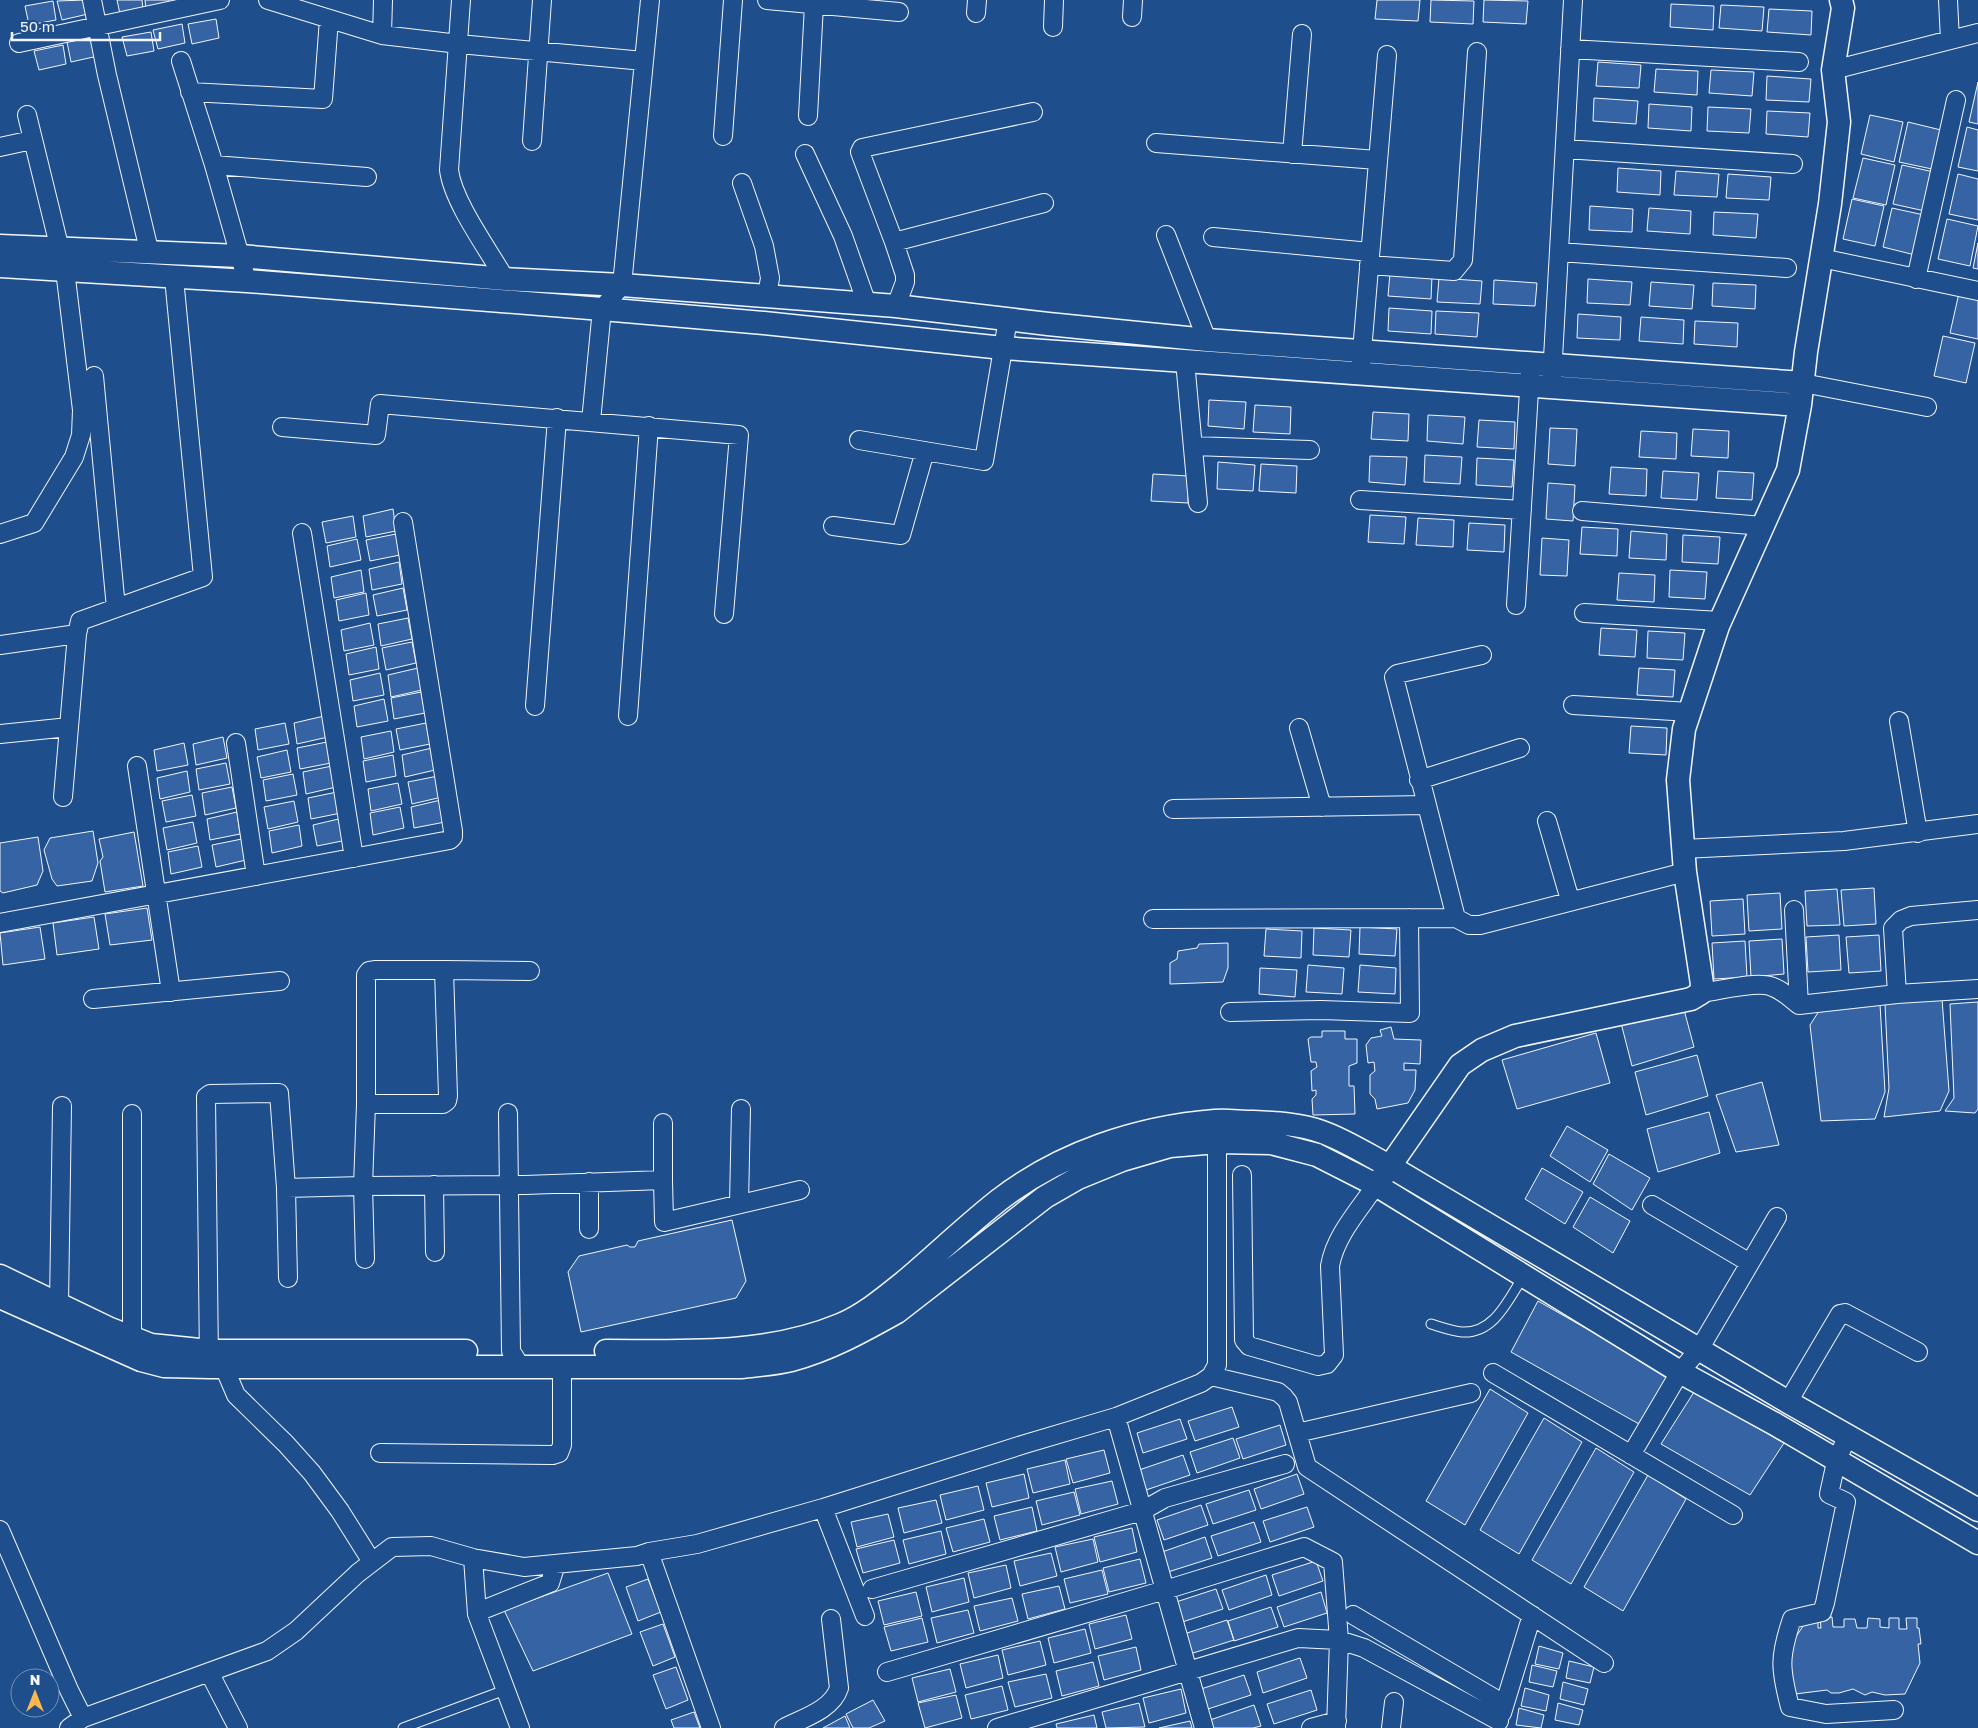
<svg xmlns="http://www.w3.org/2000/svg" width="1978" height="1728" viewBox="0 0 1978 1728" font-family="'Golos Text',sans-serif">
<rect width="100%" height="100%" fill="#1f4e8c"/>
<path fill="#3563a3" stroke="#f2f6ff" d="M86,0L88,14L62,20L57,1Z
M117,0H142L143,10L120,14Z
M145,0H169L170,6L146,10Z
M1377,0H1420L1418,21L1375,19Z
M1431,0L1474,1L1473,24L1430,22Z
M1484,0L1528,1L1526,24L1483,22Z
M53,1L56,20L29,25L25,6Z
M1671,4L1714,6L1713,30L1670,27Z
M1721,5L1764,7L1762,31L1719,28Z
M1769,9L1812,11L1811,35L1767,32Z
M216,19L219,38L192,44L188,24Z
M182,24L185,43L158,49L153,30Z
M151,32L154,51L127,56L122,37Z
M95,37L98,56L71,62L67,42Z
M63,45L66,64L39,70L34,51Z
M1598,62L1641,65L1639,88L1596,86Z
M1656,69L1698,71L1697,95L1654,92Z
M1711,70L1754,72L1752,96L1709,93Z
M1767,76L1811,79L1809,102L1766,100Z
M1978,82V124L1969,122Z
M1594,98L1638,101L1636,124L1593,121Z
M1649,104L1692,107L1691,131L1648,128Z
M1708,107L1751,109L1749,133L1707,131Z
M1767,111L1810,113L1808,137L1766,134Z
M1870,115L1903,122L1894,162L1861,154Z
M1908,122L1941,130L1932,169L1899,162Z
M1967,127L1978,130V171L1958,167Z
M1863,158L1895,165L1886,205L1853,198Z
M1902,165L1934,172L1925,211L1893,204Z
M1618,168L1661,171L1660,195L1617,192Z
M1676,171L1719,174L1717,197L1674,195Z
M1728,174L1771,177L1769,200L1726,198Z
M1958,174L1978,179V220L1949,214Z
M1852,199L1884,206L1875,246L1843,239Z
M1590,206L1633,209L1632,232L1589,230Z
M1649,208L1691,211L1690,234L1647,231Z
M1892,208L1924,215L1915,255L1883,247Z
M1714,212L1758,214L1756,238L1713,235Z
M1947,219L1978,226L1970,266L1938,259Z
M1978,243V269L1973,268Z
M1390,273L1432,276L1431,299L1388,296Z
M1439,278L1482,281L1480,304L1437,302Z
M1588,279L1632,282L1630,305L1587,303Z
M1494,280L1537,283L1535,306L1493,304Z
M1651,282L1694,285L1692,309L1649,306Z
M1713,283L1756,285L1755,309L1712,306Z
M1959,293L1978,298V339L1950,333Z
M1389,308L1432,311L1431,334L1388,331Z
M1436,311L1479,313L1477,337L1435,334Z
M1578,314L1621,317L1620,340L1577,338Z
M1641,317L1684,320L1683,344L1639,341Z
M1695,321L1738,323L1737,347L1694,344Z
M1943,336L1975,343L1966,383L1934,376Z
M1209,400L1246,402L1244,429L1208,426Z
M1255,405L1291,407L1290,434L1253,432Z
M1373,412L1409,414L1408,441L1371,439Z
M1428,415L1465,417L1463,444L1427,441Z
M1479,420L1515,422L1514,449L1477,447Z
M1550,428L1577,429L1575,466L1548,464Z
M1693,429L1729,431L1728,458L1691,456Z
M1641,431L1677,433L1676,459L1639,457Z
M1425,455L1462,457L1460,484L1424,482Z
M1370,456L1407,457L1405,485L1369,482Z
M1477,458L1514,460L1512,487L1476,485Z
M1218,462L1255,465L1253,491L1217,489Z
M1261,464L1297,466L1296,493L1259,491Z
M1611,467L1647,469L1646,496L1609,494Z
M1663,471L1699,473L1697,500L1661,498Z
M1718,471L1754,473L1752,500L1716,498Z
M1153,474L1189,476L1188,503L1151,501Z
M1548,483L1575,485L1573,521L1546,519Z
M393,509L396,531L366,537L363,516Z
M1370,515L1406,517L1404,544L1368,542Z
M353,516L356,537L326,543L322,522Z
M1418,518L1454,520L1453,547L1416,545Z
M1469,523L1505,525L1504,552L1467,550Z
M1582,527L1618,529L1617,556L1580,554Z
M1631,531L1667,534L1666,560L1629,558Z
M396,534L400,555L370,561L366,540Z
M1683,535L1720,537L1718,564L1682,562Z
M1542,538L1569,540L1567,576L1540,575Z
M357,539L361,560L330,567L327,546Z
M399,562L402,584L372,590L369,569Z
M361,570L364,592L334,598L331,577Z
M1670,570L1707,572L1705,599L1669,597Z
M1619,573L1655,575L1654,602L1617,600Z
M403,588L407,610L377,616L373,595Z
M366,593L369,615L339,621L336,600Z
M408,618L412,639L381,646L378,624Z
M370,623L374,645L344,651L341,630Z
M1601,628L1637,630L1635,657L1599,655Z
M1648,631L1685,633L1683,660L1647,658Z
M412,642L416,663L386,670L382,648Z
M376,647L379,669L349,675L346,654Z
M418,668L422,690L391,697L388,675Z
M1639,668L1675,670L1673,697L1637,695Z
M380,673L384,695L353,701L350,680Z
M421,692L425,713L394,719L391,698Z
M384,699L388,721L357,727L354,706Z
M324,716L328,737L297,744L294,723Z
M285,723L289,744L258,750L255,729Z
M426,723L430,744L400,750L396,729Z
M1631,726L1667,728L1666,755L1629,753Z
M391,731L394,752L364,759L361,737Z
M223,737L227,758L196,765L193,744Z
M327,742L331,763L300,769L297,748Z
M184,743L188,765L157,771L154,750Z
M432,748L435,770L405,777L402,755Z
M287,750L291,772L261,778L257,757Z
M393,755L396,776L366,782L363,761Z
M226,763L230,784L199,790L196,769Z
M332,766L336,787L306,794L303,772Z
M187,771L190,792L160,799L157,778Z
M293,774L297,795L266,801L263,780Z
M438,776L442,797L412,804L408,782Z
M398,783L402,804L371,811L368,789Z
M232,787L236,808L205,815L202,793Z
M337,792L341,813L311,819L308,798Z
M192,795L196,816L166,822L162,801Z
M441,800L445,822L414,828L411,807Z
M294,801L298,822L268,829L264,807Z
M400,807L404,828L373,835L370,813Z
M237,812L240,834L210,840L207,819Z
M343,818L347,840L317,846L313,825Z
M193,822L197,843L167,850L163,828Z
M299,825L302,846L272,853L269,831Z
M93,831L98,863L92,881L57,886L52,879L44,850L50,838Z
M134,832L143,886L105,892L100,861L103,857L99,839Z
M38,837L43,871L37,885L3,893L0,891V843Z
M242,839L246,860L216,867L212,845Z
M198,846L202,867L171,874L168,852Z
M1874,888L1876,924L1844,926L1841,890Z
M1837,889L1840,925L1807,926L1805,891Z
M1780,893L1782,929L1749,931L1747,895Z
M1743,899L1745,934L1712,936L1710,901Z
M147,908L152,940L110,945L105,914Z
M94,917L99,949L57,955L53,923Z
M40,927L45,959L3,965L0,933Z
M1360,927L1397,929L1395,956L1359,954Z
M1314,928L1351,930L1349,957L1313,955Z
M1266,929L1302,931L1301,958L1264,956Z
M1839,935L1841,970L1808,972L1806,937Z
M1879,935L1881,971L1849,973L1846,937Z
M1782,939L1784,974L1751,977L1749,941Z
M1745,941L1747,977L1714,979L1712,943Z
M1228,943V968L1223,982L1170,984V963L1177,959L1178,951L1197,948L1199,944Z
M1308,965L1344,968L1342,994L1306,992Z
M1360,965L1396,968L1395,994L1358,992Z
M1260,968L1297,970L1295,997L1259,994Z
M1942,999L1949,1091L1940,1111L1884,1117L1889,1088L1885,1004Z
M1978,1002V1109L1975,1113L1945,1111L1954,1098L1950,1004Z
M1880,1004L1885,1092L1875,1119L1821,1121L1810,1025L1821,1008Z
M1683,1006L1694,1047L1632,1066L1621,1023Z
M1391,1027L1394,1039L1421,1040L1420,1064L1404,1063V1070H1416L1415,1090L1408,1103L1377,1109L1375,1099L1370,1094V1075L1375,1071L1374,1062L1368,1063L1366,1045L1371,1038L1382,1036L1380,1030Z
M1322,1031H1345V1039H1357V1063L1349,1066V1086H1354L1355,1114L1313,1115L1312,1099L1316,1095V1090L1312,1091L1311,1071L1317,1067L1316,1062H1311L1308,1039L1311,1037H1322Z
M1596,1033L1610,1083L1517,1109L1502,1060Z
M1697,1055L1708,1096L1646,1115L1635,1072Z
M1762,1082L1779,1145L1736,1152L1716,1095Z
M1709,1112L1720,1153L1658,1172L1647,1129Z
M1567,1126L1608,1150L1590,1182L1550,1156Z
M1609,1154L1650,1178L1632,1210L1593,1184Z
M1542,1168L1583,1192L1565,1224L1525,1199Z
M1590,1197L1630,1221L1613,1253L1573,1227Z
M732,1220L746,1281L736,1298L581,1332L568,1272L579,1256L627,1245L630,1247H635L638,1241Z
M1538,1301L1668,1375L1639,1424L1511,1352Z
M1490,1389L1528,1413L1465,1525L1426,1501Z
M1694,1392L1784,1443L1750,1495L1661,1444Z
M1232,1407L1239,1427L1195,1441L1188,1421Z
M1544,1418L1582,1442L1519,1554L1480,1530Z
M1180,1419L1187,1439L1143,1453L1137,1433Z
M1280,1425L1286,1445L1243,1459L1236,1439Z
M1233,1438L1240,1458L1197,1473L1190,1452Z
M1596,1448L1634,1472L1571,1584L1532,1560Z
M1104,1450L1110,1473L1073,1483L1066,1459Z
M1183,1455L1190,1475L1146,1490L1139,1470Z
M1065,1460L1070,1484L1033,1493L1027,1469Z
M1024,1474L1029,1498L992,1507L986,1483Z
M1297,1474L1304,1494L1261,1509L1254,1489Z
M1648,1475L1686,1499L1623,1611L1584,1587Z
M1112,1481L1118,1504L1081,1514L1075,1489Z
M978,1486L984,1510L946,1520L940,1495Z
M1249,1490L1256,1510L1213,1524L1206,1504Z
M1074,1492L1080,1515L1042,1525L1036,1501Z
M936,1500L942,1523L904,1533L898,1508Z
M1201,1505L1208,1525L1164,1540L1157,1520Z
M1032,1507L1037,1531L1000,1540L994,1516Z
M1307,1507L1314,1527L1270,1542L1263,1521Z
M888,1514L894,1537L857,1547L851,1522Z
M984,1519L990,1542L953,1552L946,1528Z
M1254,1522L1261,1542L1218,1556L1211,1536Z
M1132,1528L1137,1552L1100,1562L1094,1537Z
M941,1531L946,1554L909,1564L903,1540Z
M1205,1537L1212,1558L1168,1572L1162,1552Z
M1093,1539L1098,1562L1061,1572L1055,1547Z
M894,1540L900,1563L863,1573L856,1549Z
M1051,1553L1057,1576L1020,1586L1014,1561Z
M1140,1559L1146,1583L1109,1592L1103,1568Z
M1316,1561L1323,1581L1279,1596L1272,1575Z
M1006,1565L1011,1588L974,1598L968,1573Z
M1102,1570L1108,1594L1070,1603L1064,1579Z
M608,1573L632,1634L533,1671L504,1610Z
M1266,1575L1272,1595L1229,1610L1222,1590Z
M964,1578L969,1602L932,1612L926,1587Z
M648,1579L661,1612L638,1621L626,1587Z
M1059,1586L1065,1609L1028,1619L1022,1594Z
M1216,1589L1223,1609L1179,1623L1173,1603Z
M916,1592L922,1616L884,1625L878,1601Z
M1321,1592L1327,1613L1284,1627L1277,1607Z
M1012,1598L1018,1621L980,1631L974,1606Z
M1271,1607L1278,1627L1234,1641L1228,1621Z
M968,1610L974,1633L937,1643L931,1618Z
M1126,1615L1132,1639L1095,1649L1089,1624Z
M1832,1617L1833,1627H1844V1619H1855L1857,1628H1867L1868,1618L1880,1619V1627L1889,1628V1618H1899V1629H1907L1906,1618H1917V1628H1919L1921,1644H1918L1920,1663L1905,1694L1885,1695L1872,1692L1865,1695L1853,1689L1839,1693H1831L1827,1690L1795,1694L1792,1688L1788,1649L1807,1620L1818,1619V1628H1821L1820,1618Z
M922,1618L928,1642L891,1651L884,1627Z
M1227,1620L1234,1640L1190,1654L1184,1634Z
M663,1624L675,1657L653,1666L640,1632Z
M1085,1629L1091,1653L1054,1663L1048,1638Z
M1040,1641L1046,1665L1008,1675L1002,1650Z
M1539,1646L1563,1653L1559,1669L1535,1664Z
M1136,1647L1141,1670L1104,1680L1098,1656Z
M998,1655L1003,1678L966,1688L960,1664Z
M1300,1658L1307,1678L1263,1693L1257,1672Z
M1569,1661L1594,1667L1590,1683L1566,1678Z
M1093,1662L1099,1686L1062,1696L1056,1671Z
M1532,1665L1557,1671L1553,1687L1529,1682Z
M676,1667L688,1700L666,1709L653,1675Z
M950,1669L956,1692L918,1702L912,1678Z
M1046,1674L1052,1698L1015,1707L1008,1682Z
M1244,1675L1251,1695L1208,1709L1201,1689Z
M1563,1682L1588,1689L1584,1705L1560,1699Z
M1002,1686L1008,1710L971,1719L965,1695Z
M1525,1688L1549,1695L1546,1711L1521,1706Z
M1181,1689L1186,1713L1149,1723L1143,1698Z
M1311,1690L1317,1710L1274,1724L1267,1704Z
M956,1695L962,1718L925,1728L918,1703Z
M873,1700L885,1721L869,1728H853L846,1714Z
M1139,1703L1145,1727L1106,1728L1102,1712Z
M1558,1703L1583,1710L1579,1725L1555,1720Z
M1254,1705L1261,1726L1253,1728H1213L1210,1720Z
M1519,1708L1544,1715L1541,1728L1516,1725Z
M694,1712L700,1728H674L671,1720Z
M1094,1715L1097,1728H1057L1056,1724Z
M845,1716L850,1728H823Z
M1190,1721L1192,1728H1159Z"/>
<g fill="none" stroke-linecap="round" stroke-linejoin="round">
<defs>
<path id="service" d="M1431,1324C1441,1327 1452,1331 1462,1332C1494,1334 1508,1300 1523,1277
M403,1728L505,1690"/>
<path id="minor" d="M92,0L107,75L150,254
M268,0L382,35L459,44L644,61
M461,0L449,170C453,202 488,249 505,279
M767,0L899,12
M1948,0L1950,40
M976,13L977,0
M1132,17L1133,0
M1053,27L1054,0
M382,35L383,0
M19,43L220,0
M1570,49L1799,62
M181,61L214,165L247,281
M1833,70L1978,33
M190,92L323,99L329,19
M808,116L814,5
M723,136L733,0
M532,141L542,0
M1156,143L1377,160
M0,147L32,140
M1565,149L1793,164
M805,154L843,236L867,304
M1292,154L1302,34
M214,165L367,177
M742,183L764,246L770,278L767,296
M1166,235L1207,340
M1213,237L1370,252
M894,242L1044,203
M1559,252L1787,268
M1821,258L1978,291
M1369,265L1454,271L1463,260L1477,52
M1916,279L1956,100
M896,306L905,282V275L894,242L860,152L862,148L1033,112
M1185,361L1198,503
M1361,363L1387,55
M94,376L116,608
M1552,376L1573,0
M1803,383L1927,407
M591,421L602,309L622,285L650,0
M282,427L376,435L380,404L739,435L724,614
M859,440L984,461L1008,319
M1193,446L1310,450
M1360,500L1522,510
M1582,511L1763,526
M833,526L901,535L925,451
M302,533L354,858
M0,534L34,523L74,457L81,435L82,410L65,270L27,115
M1516,605L1530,374
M1584,613L1720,621
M0,645L77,634
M1482,655L1397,674L1394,677L1456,918L1469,925H1480L1685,872
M1573,705L1690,712
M535,706L557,418
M628,716L649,426
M1899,721L1918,833
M1299,728L1322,807
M0,734L69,727
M236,743L256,876
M137,766L171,992
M1419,780L1520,748
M63,797L77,634L80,621L203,577L174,278
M1173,809L1426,805
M1547,821L1570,900
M1683,849L1844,841L1978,824
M1794,910L1799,1005
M1153,919L1456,918
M0,923L450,840L453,837V831L403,522
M1701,993C1718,991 1755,981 1770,986C1781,989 1790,998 1799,1005L1897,994L1978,989
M1897,994L1893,928L1901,920L1911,916L1978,910
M93,999L280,981
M1230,1012L1321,1010L1410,1013L1409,918
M366,1104V975L369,971L376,970H444
M508,1113L511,1351L520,1366
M132,1114V1339
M663,1123V1180
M1242,1175L1244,1340L1249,1346L1318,1366L1327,1364L1334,1355L1330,1266C1335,1236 1359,1210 1376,1185
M589,1182V1229
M434,1185L435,1252
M286,1188L288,1278
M739,1204L741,1109
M1652,1205L1750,1263L1777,1217
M365,1259L363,1186L525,1185L663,1180L664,1222L800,1190
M59,1304L62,1106
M209,1362L206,1097L210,1094L279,1093L286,1188L363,1186L366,1104H443L447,1101L448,1096L444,970L530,971
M224,1367L236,1395L286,1444L312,1473L340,1511L372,1562
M1493,1373L1733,1515
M1211,1376L1278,1392L1284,1397L1288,1402L1307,1467L1604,1663
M1788,1402L1840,1314L1845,1313L1918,1352
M1116,1417L1204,1728
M1297,1433L1471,1393
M1848,1435L1836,1462L1829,1494L1846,1502L1825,1603L1822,1612L1792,1619C1779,1657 1780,1669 1790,1707L1826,1714L1894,1710
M380,1453L553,1455L559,1453L562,1445V1366
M1631,1455L1680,1372L1700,1348L1750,1263
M823,1508L865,1616
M0,1530L69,1690L83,1718L267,1651L296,1631L358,1573L392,1547L431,1546L473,1558L524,1567L637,1556L649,1552L697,1544L823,1508L1025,1444L1116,1417L1201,1383L1211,1376L1217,1365V1130
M649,1552L711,1728
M473,1558L477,1614
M872,1589L1142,1511L1165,1498L1285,1464
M1353,1615L1504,1704
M209,1672L238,1728
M887,1672L1165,1590L1304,1547L1333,1562L1339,1640L1336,1728
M1502,1713L1532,1615
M69,1728L83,1718
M520,1728L477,1614L480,1611L550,1583L556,1564
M784,1728C803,1718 832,1710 839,1688L831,1619
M997,1728L1298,1638L1339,1640L1364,1648L1499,1721
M1311,1728L1337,1721
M1391,1728L1394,1702"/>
<path id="tertiary" d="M0,246L240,256L505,279L622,285L896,306L1048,324L1207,340L1803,383
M0,266L247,281L602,309L764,323L1003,348L1800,405
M1381,1179L1460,1065L1482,1050L1515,1036L1691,999L1701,993L1702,984L1685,872L1678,780L1684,729L1718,626L1788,470L1800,405L1806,352L1830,204L1839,122L1833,70L1843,8L1841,0
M0,1276L108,1328L151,1345L209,1351H466
M0,1297L141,1360L164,1366L210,1367H741C757,1365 775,1364 791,1360C829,1350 863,1331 897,1312L1045,1197L1078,1178L1122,1160L1170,1146L1217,1142L1271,1143L1317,1155L1376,1185L1680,1372L1775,1424L1978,1543
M606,1351C684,1351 765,1356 840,1325C864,1315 884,1298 904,1282C936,1255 966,1226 999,1200C1060,1153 1138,1127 1215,1121C1227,1120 1241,1122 1253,1122C1276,1123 1300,1124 1322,1132C1345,1140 1368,1155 1391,1167L1788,1402L1978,1510"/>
</defs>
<use href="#service" stroke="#f2f6ff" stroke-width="11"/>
<use href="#minor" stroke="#f2f6ff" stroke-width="20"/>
<use href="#tertiary" stroke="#f2f6ff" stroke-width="25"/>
<use href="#service" stroke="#1f4e8c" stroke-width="9"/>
<use href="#minor" stroke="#1f4e8c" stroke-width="18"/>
<use href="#tertiary" stroke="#1f4e8c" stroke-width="22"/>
</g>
<g transform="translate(35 1693)"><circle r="24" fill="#1f4e8c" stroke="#7391ba"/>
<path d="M0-4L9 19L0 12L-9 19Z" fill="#ffb74d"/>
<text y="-8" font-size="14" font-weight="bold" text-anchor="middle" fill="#f2f6ff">N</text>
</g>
<path d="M12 32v8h148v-8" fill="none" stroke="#f2f6ff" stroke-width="2.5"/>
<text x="20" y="32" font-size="15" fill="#f2f6ff" stroke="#1f4e8c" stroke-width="4" paint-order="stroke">50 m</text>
</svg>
